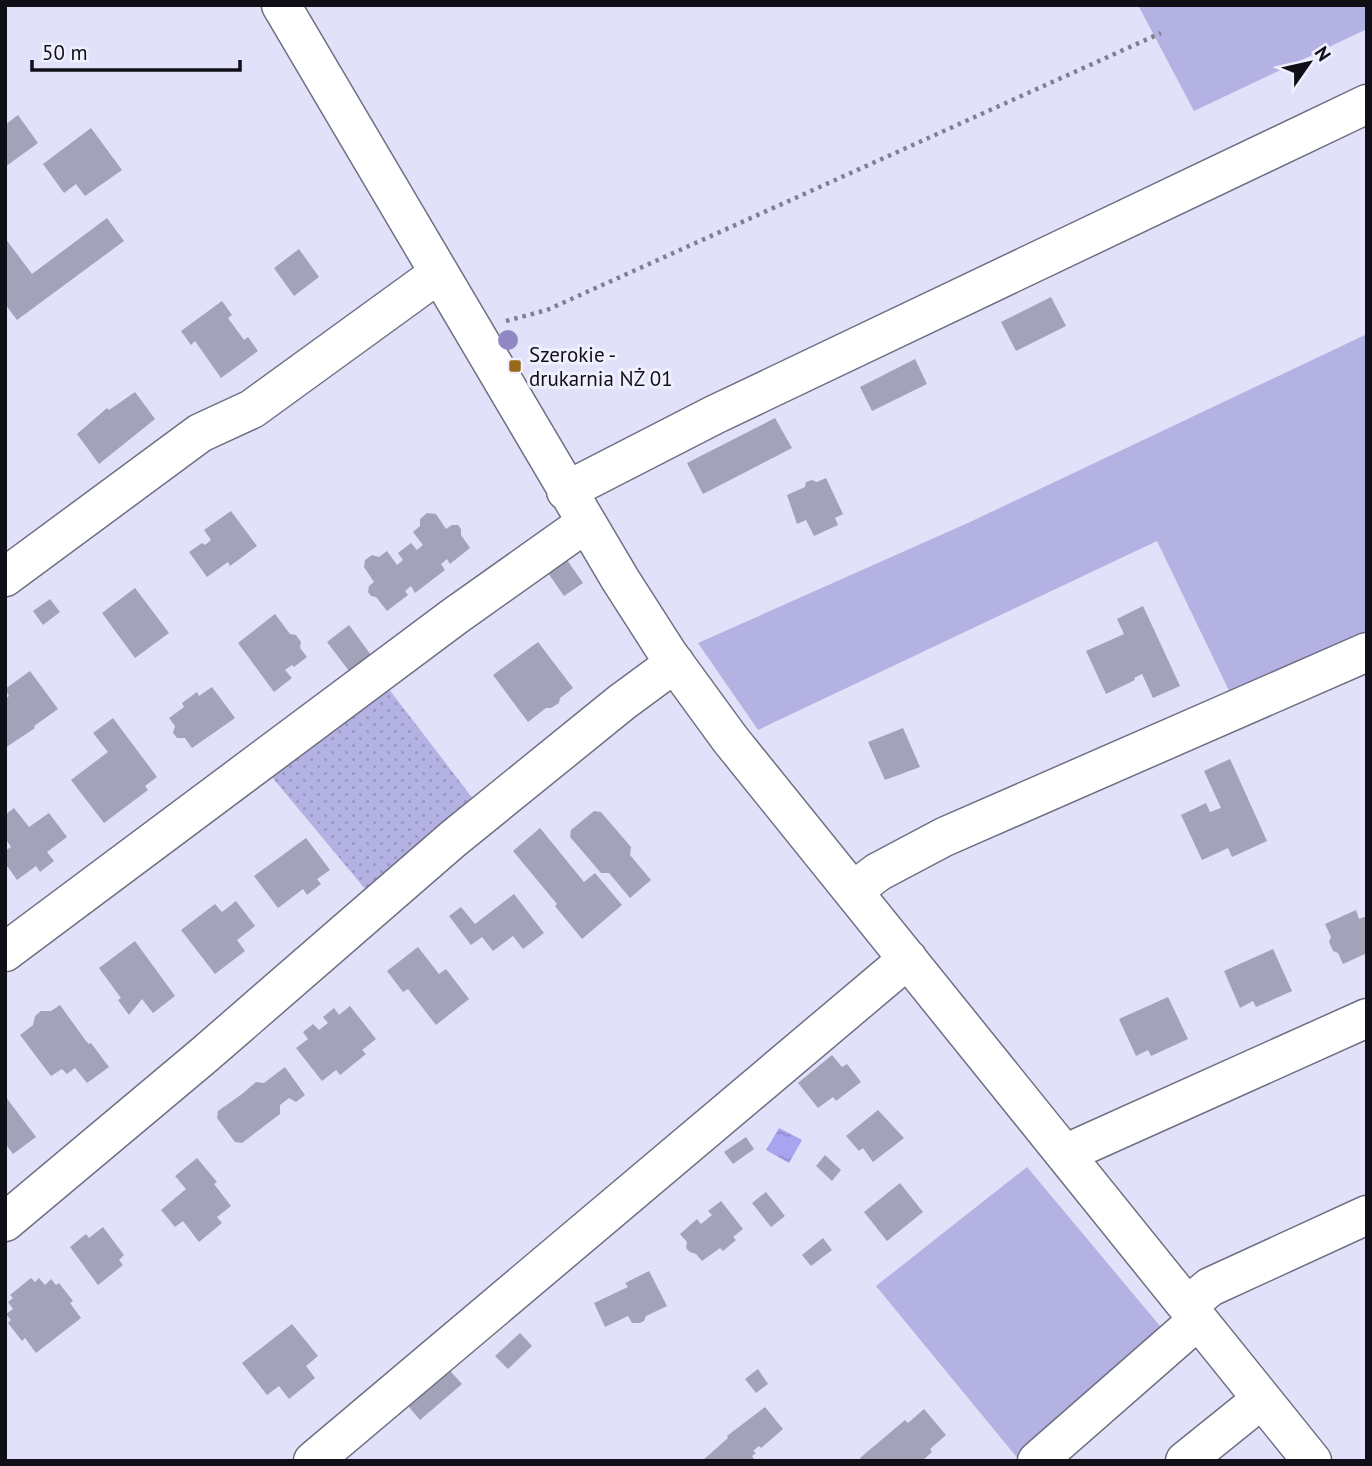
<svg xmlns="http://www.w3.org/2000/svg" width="1372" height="1466" viewBox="0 0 1372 1466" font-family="'PT Sans',sans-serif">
<defs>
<pattern id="park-dots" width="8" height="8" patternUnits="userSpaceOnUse" patternTransform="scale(1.75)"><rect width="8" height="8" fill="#b3b2e2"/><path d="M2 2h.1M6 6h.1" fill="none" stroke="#9998c1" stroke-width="1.8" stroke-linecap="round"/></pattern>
<pattern id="water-ripples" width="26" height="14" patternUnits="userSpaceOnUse" patternTransform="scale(1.75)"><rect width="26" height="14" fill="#a9a4ef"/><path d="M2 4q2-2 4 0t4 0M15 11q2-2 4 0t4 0" fill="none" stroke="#908ccc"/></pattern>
</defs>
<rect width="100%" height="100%" fill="#e1e1f9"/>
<path fill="#b3b2e2" d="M1138,5H1367V29L1194,111Z
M1367,334V659L1234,701L1157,541L758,730L698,643L970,522Z
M1027,1167L1170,1338L1019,1460L876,1286Z"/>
<path fill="url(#park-dots)" d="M388,688L474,800L366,890L271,776Z"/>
<path fill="url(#water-ripples)" d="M779,1128L802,1140L789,1163L766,1150Z"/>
<path fill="#a2a2b9" d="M18,115L38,143L5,167V125Z
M91,128L122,170L85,196L76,184L64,193L43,164Z
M107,218L124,241L17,320L5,304V238L32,274Z
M299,249L319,277L294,296L274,268Z
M1051,297L1066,326L1016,351L1001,322Z
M222,301L232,315L228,318L244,340L248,337L258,351L221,378L195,341L191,345L181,331Z
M915,359L927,384L872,411L860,387Z
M135,392L155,419L99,464L77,434L107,408L109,410Z
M775,418L792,448L703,494L687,463Z
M826,478L843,514L835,518L838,525L814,536L806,520L797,524L787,495L805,487L806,482L812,480L817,482Z
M231,511L257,546L230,566L228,562L207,577L189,552L202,543L205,545L211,540L204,530Z
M427,513L436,514L446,529L452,525H458L461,529V535L470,548L450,564L447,559L441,564L445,570L415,593L411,586L405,591L408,595L387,611L376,597L371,596L368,592L369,586L374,582L364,567L365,560L372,555L379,557L387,551L397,565L403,560L398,553L411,543L417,550L423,545L413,532L420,526V519Z
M567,560L583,583L564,596L548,573Z
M135,588L169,633L135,658L102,613Z
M50,599L60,612L43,625L33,611Z
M1143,606L1180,686L1153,698L1142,674L1134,678L1135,680L1106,694L1086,651L1124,634L1117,619Z
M275,614L290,634L296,635L301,642L300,648L307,657L294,667L292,665L285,670L292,678L274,692L238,643Z
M349,625L371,655L349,671L327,642Z
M538,642L573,688L560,698L559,703L551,708H546L528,722L493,675Z
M30,671L58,709L34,726L35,728L5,748V699L9,696L5,689Z
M212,687L235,718L192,748L185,738H177L173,733L175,726L169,718L184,707L182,703L197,692L199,696Z
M113,718L157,777L145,786L148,790L104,823L71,780L108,752L93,733Z
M903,728L920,767L885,780L868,742Z
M1230,759L1267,841L1232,857L1228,848L1202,860L1181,815L1206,803L1210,812L1221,808L1204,771Z
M14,808L29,827L49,813L67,837L47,852L54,861L40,872L36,866L17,880L8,867H5V851L11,847L5,838V815Z
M594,811L601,812L631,847L630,855L651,880L630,898L609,873H601L570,837L571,830Z
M540,828L584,882L595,873L622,905L582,939L555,906L557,904L513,851Z
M306,838L330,870L317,879L321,884L307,895L303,889L278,908L254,876Z
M514,894L544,933L523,949L513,936L493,951L482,937L471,945L449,916L461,907L475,924Z
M236,901L255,926L237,940L245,951L215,974L181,930L215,904L222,912Z
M1356,910L1359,919L1367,916V953L1343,964L1338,953L1333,951L1329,942L1331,937L1325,924Z
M135,941L175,996L153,1013L142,999L129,1015L118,1000L121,998L99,968Z
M418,947L439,974L446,969L469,999L436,1025L408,989L403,992L387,971Z
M1273,949L1292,991L1256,1007L1253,1001L1240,1008L1224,971Z
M1168,997L1188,1039L1151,1056L1148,1050L1136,1056L1119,1019Z
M60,1005L86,1041L89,1044L91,1043L109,1067L87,1083L75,1068L67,1074L62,1069L51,1076L20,1035L33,1025L35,1016L41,1011H51Z
M350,1006L376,1039L362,1050L366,1054L340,1075L336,1070L322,1081L296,1048L308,1039L303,1032L313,1024L319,1030L328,1023L323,1017L334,1008L339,1015Z
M832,1055L842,1067L847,1064L861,1082L836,1101L833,1097L818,1108L798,1083Z
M285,1067L305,1095L296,1102L289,1098L280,1105V1114L242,1143L235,1142L217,1118L218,1111L242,1094L256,1082L264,1083Z
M5,1096L36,1137L13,1154L5,1143Z
M878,1110L904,1138L873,1162L863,1148L859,1151L846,1136Z
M746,1137L754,1149L733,1164L724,1152Z
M825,1155L841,1170L832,1181L816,1166Z
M197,1158L217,1182L214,1184L231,1206L217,1217L222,1223L199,1242L183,1221L175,1227L161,1210L186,1189L175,1176Z
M900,1183L923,1212L887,1241L864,1212Z
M766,1192L785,1216L771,1227L752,1203Z
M721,1201L743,1229L733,1237L736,1240L723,1251L720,1248L702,1261L696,1254L690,1252L686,1248L687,1242L680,1234L697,1219L701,1224L712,1215L708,1211Z
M103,1227L124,1255L119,1260L123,1265L98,1285L70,1247L86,1234L89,1238Z
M823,1238L832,1250L811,1266L802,1255Z
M649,1271L667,1306L646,1316L644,1321L640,1323H632L628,1316L605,1327L594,1303L628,1287L625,1283Z
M31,1278L35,1282L39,1278L45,1285L51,1279L56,1285L59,1283L73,1301L70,1303L81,1318L36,1353L25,1338L22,1341L8,1323L11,1320L6,1314L13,1309L8,1302L13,1298L10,1295Z
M292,1324L318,1356L306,1366L315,1378L289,1399L279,1386L267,1395L242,1363Z
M520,1333L532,1346L508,1369L495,1356Z
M444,1364L462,1384L420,1420L403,1400Z
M758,1369L768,1384L756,1393L745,1379Z
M765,1407L783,1429L761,1448L759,1446L753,1451L756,1453L752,1456L755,1461H702L728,1438L727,1436Z
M924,1409L946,1435L930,1449L932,1452L922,1461H863L860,1458L905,1420L908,1423Z"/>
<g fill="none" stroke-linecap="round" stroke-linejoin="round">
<defs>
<path id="minor" d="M281,5L620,579L668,654L730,739L1312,1461
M566,491L714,415L1367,104
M5,577L200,433L252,409L438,274
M853,891L878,872L944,837L1367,652
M5,952L455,616L586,523
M1067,1157L1080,1147L1367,1018
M5,1222L203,1056L453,839L622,702L675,663
M1187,1306L1210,1287L1367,1215
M313,1461L908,959
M1037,1461L1198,1320
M1185,1461L1262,1399"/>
</defs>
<use href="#minor" stroke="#6f6f84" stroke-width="41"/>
<path stroke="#818091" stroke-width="4.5" stroke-dasharray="3.5 5" stroke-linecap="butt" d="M506,321L547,310L1161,33"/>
<use href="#minor" stroke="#fff" stroke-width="38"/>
</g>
<circle fill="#8f88c3" cx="508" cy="340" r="10"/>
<rect fill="#976918" stroke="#efeffe" stroke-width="2.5" x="508" y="359" width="14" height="14" rx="3.5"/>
<g text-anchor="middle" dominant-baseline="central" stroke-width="6" stroke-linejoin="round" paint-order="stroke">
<g font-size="21" fill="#100f17" stroke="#efeffe" text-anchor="start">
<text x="529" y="354">Szerokie -<tspan x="529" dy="24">drukarnia NŻ 01</tspan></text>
</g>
</g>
<rect width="1372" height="1466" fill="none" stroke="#100f17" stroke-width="14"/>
<g transform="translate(1309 63) rotate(56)" stroke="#efeffe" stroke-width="5" paint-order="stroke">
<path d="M0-5L12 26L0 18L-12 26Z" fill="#100f17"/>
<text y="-10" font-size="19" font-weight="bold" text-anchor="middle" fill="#100f17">N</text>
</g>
<path d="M32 60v10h208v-10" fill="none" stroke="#100f17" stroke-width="3.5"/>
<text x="42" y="60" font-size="21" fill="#100f17" stroke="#efeffe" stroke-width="5" paint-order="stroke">50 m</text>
</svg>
